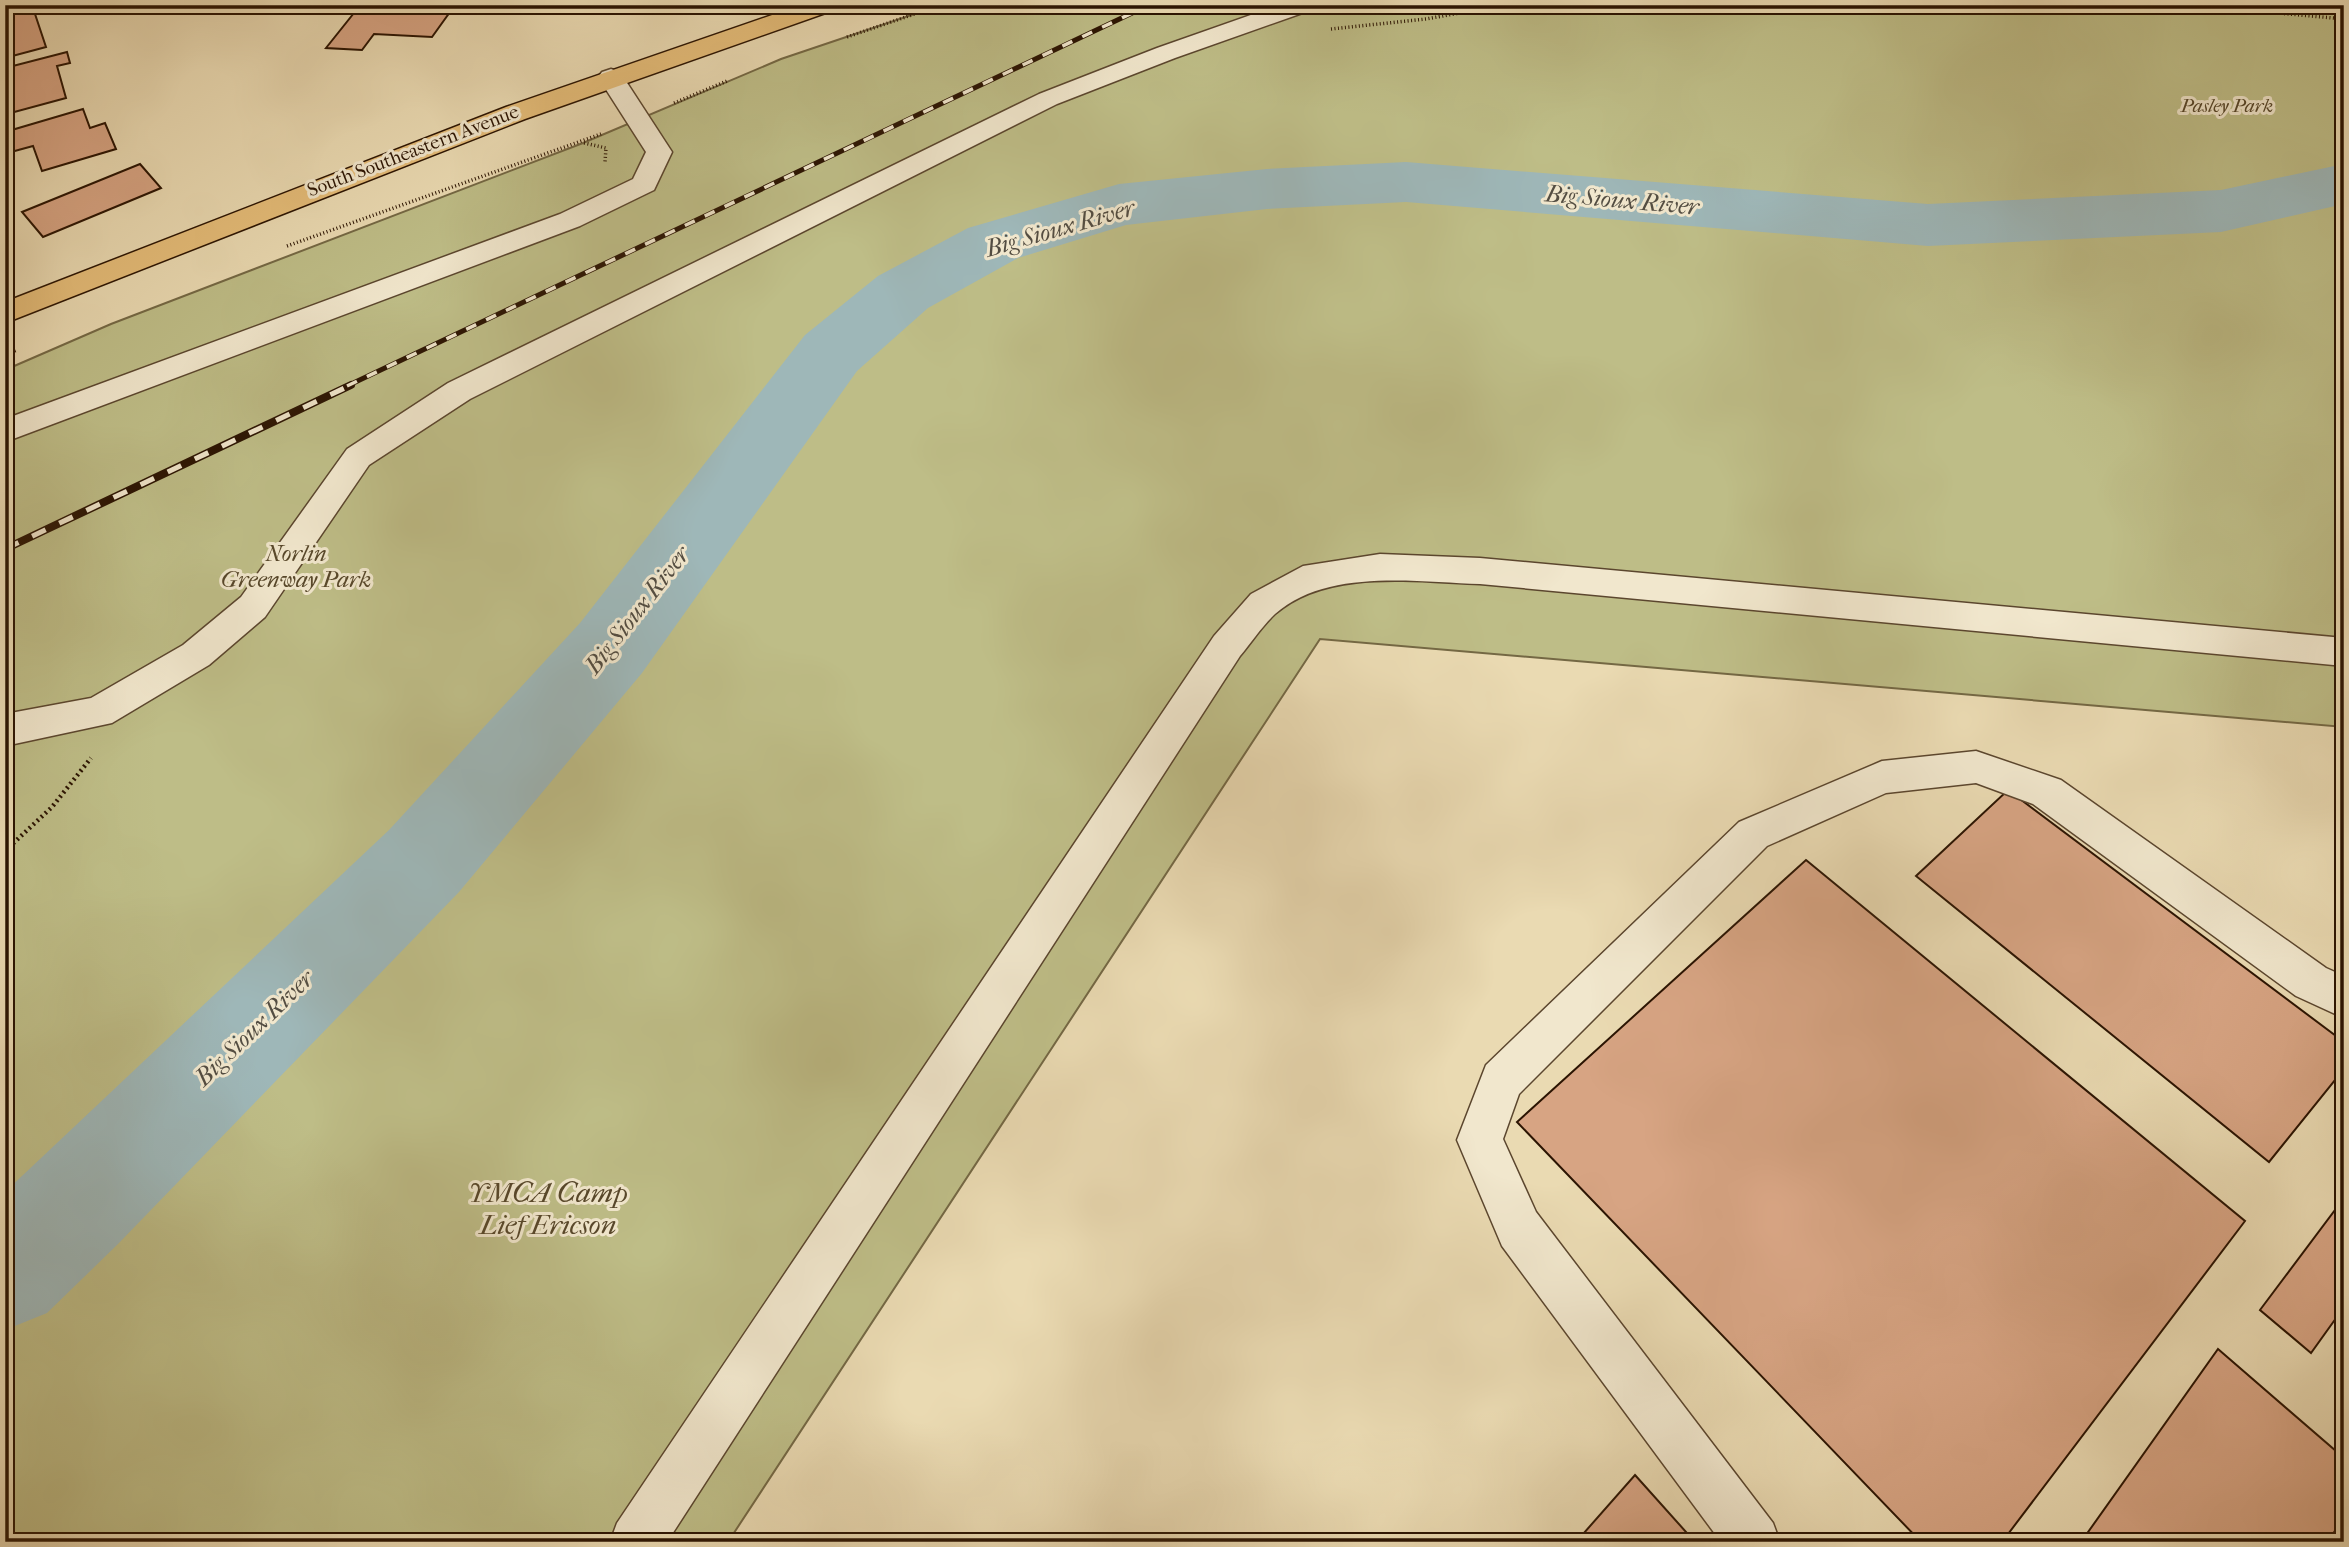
<svg xmlns="http://www.w3.org/2000/svg" width="2349" height="1547" viewBox="0 0 2349 1547" font-family="'IM FELL French Canon',serif">
<rect width="100%" height="100%" fill="#eadab2"/>
<filter id="stains"><feTurbulence type="fractalNoise" baseFrequency=".00286" numOctaves="4"/><feColorMatrix values="0 0 0 0 .2 0 0 0 0 .09 0 0 0 0 .02 0 0 0 .5 -.17"/></filter>
<radialGradient id="worn" r=".72"><stop offset=".6" stop-color="#630" stop-opacity="0"/><stop offset="1" stop-color="#630" stop-opacity=".3"/></radialGradient>
<path fill="#bebd87" stroke="#746844" stroke-width="2" d="M941,5H2344V727L1320,639L728,1542H5V370L111,324L583,143L781,59Z"/>
<g fill="none" stroke-linecap="round" stroke-linejoin="round">
<path fill="#9eb7b8" fill-rule="evenodd" d="M1406,162L1928,204L2221,190L2344,164V204L2221,232L1928,246L1406,202L1267,209L1126,225L1018,258L928,308L857,371L642,673L459,892L118,1244L47,1313L5,1330V1192L389,830L580,623L805,335L878,276L968,228L1119,184L1267,169Z"/>
</g>
<path fill="#d7a483" stroke="#2b1402" stroke-width="2" d="M22,5H32L46,47L5,58V10Z
M388,5H455L432,37L374,34L362,50L326,48L354,13L381,14Z
M67,52L70,63L57,66L66,98L7,114L5,68Z
M83,109L90,128L105,123L116,149L42,171L33,146L11,152L5,132Z
M140,164L161,188L43,237L22,212Z
M2008,790L2344,1042V1069L2269,1162L1916,876Z
M1806,860L2245,1221L2002,1542H1921L1517,1122Z
M2344,1198V1307L2311,1353L2260,1310Z
M2218,1349L2344,1458V1516L2328,1542H2081Z
M1635,1475L1695,1542H1576Z"/>
<g fill="none" stroke-linecap="round" stroke-linejoin="round">
<defs>
<path id="minor" d="M1279,5H1315L1311,10L1175,58L1057,104L470,399L369,465L265,617L209,665L112,723L5,746V714L91,698L183,645L241,597L347,449L448,383L1039,94L1157,48Z
M611,69L620,72L672,152L654,190L580,226L5,442V419L560,214L633,179L646,152L598,77L602,72Z
M1380,554L1480,558L2344,638V666L1480,584C1416,582 1327,568 1275,614C1262,626 1251,643 1240,656L667,1542H610L617,1523L1214,636L1251,594L1303,566Z
M1976,751L2061,780L2326,968L2344,976V1018L2296,996L2033,804L1976,783L1886,793L1767,846L1519,1094L1503,1139L1536,1212L1773,1523L1780,1542H1721L1502,1246L1457,1140L1486,1065L1739,822L1882,761Z"/>
<path id="major" d="M801,5H838L834,10L525,119L5,323V302L506,107Z"/>
</defs>
<use href="#minor" stroke="#5b462e" stroke-width="3"/>
<use href="#major" stroke="#2b1402" stroke-width="3"/>
<path stroke="#2b1402" stroke-width="3.5" stroke-dasharray="1 2.5" stroke-linecap="butt" d="M2190,5L2344,19
M1331,29L1426,19L1504,5
M847,37L941,5
M674,103L727,81
M584,143L606,148L605,162
M287,246L601,134
M5,355L17,350"/>
<path stroke="#2b1402" stroke-width="4.5" stroke-dasharray="2 3.5" stroke-linecap="butt" d="M5,851L52,807L91,758"/>
<use href="#minor" fill="#f1e7cd" fill-rule="evenodd"/>
<use href="#major" fill="#e5bd79" fill-rule="evenodd"/>
<defs>
<path id="rail-far1" d="M347,386L1149,5"/>
<path id="rail" d="M5,549L351,385"/>
</defs>
<use href="#rail-far1" stroke="#2b1402" stroke-width="5"/>
<use href="#rail" stroke="#2b1402" stroke-width="8"/>
<use href="#rail-far1" stroke="#f1e7cd" stroke-width="3.5" stroke-dasharray="11" stroke-linecap="butt"/>
<use href="#rail" stroke="#f1e7cd" stroke-width="5" stroke-dasharray="15" stroke-linecap="butt"/>
</g>
<g text-anchor="middle" dominant-baseline="central" stroke-width="6" stroke-linejoin="round" paint-order="stroke">
<g font-size="19" font-style="italic" fill="#57472a" stroke="#f1e7cd">
<text x="2227" y="106">Pasley Park</text>
</g>
<g font-size="19" fill="#2b1402" stroke="#f1e7cd">
<text transform="translate(413 151) rotate(-21)">South Southeastern Avenue</text>
</g>
<g font-size="23" font-style="italic" fill="#57472a" stroke="#f1e7cd">
<text x="296" y="553">Norlin<tspan x="296" dy="26">Greenway Park</tspan></text>
</g>
<g font-size="24" font-style="italic" fill="#534d42" stroke="#f1e7cd">
<text transform="translate(1622 200) rotate(5)">Big Sioux River</text>
<text transform="translate(1060 228) rotate(-16)">Big Sioux River</text>
<text transform="translate(637 610) rotate(-52)">Big Sioux River</text>
<text transform="translate(254 1028) rotate(-44)">Big Sioux River</text>
</g>
<g font-size="28" font-style="italic" fill="#57472a" stroke="#f1e7cd">
<text x="548" y="1192">YMCA Camp<tspan x="548" dy="32">Lief Ericson</tspan></text>
</g>
</g>
<rect width="2349" height="1547" fill="none" stroke="#eadab2" stroke-width="28"/>
<rect x="7" y="7" width="2335" height="1533" fill="none" stroke="#2b1402" stroke-width="3.5"/>
<rect x="14" y="14" width="2321" height="1519" fill="none" stroke="#2b1402" stroke-width="2"/>
<rect width="100%" height="100%" filter="url(#stains)"/>
<rect width="100%" height="100%" fill="url(#worn)"/>
</svg>
